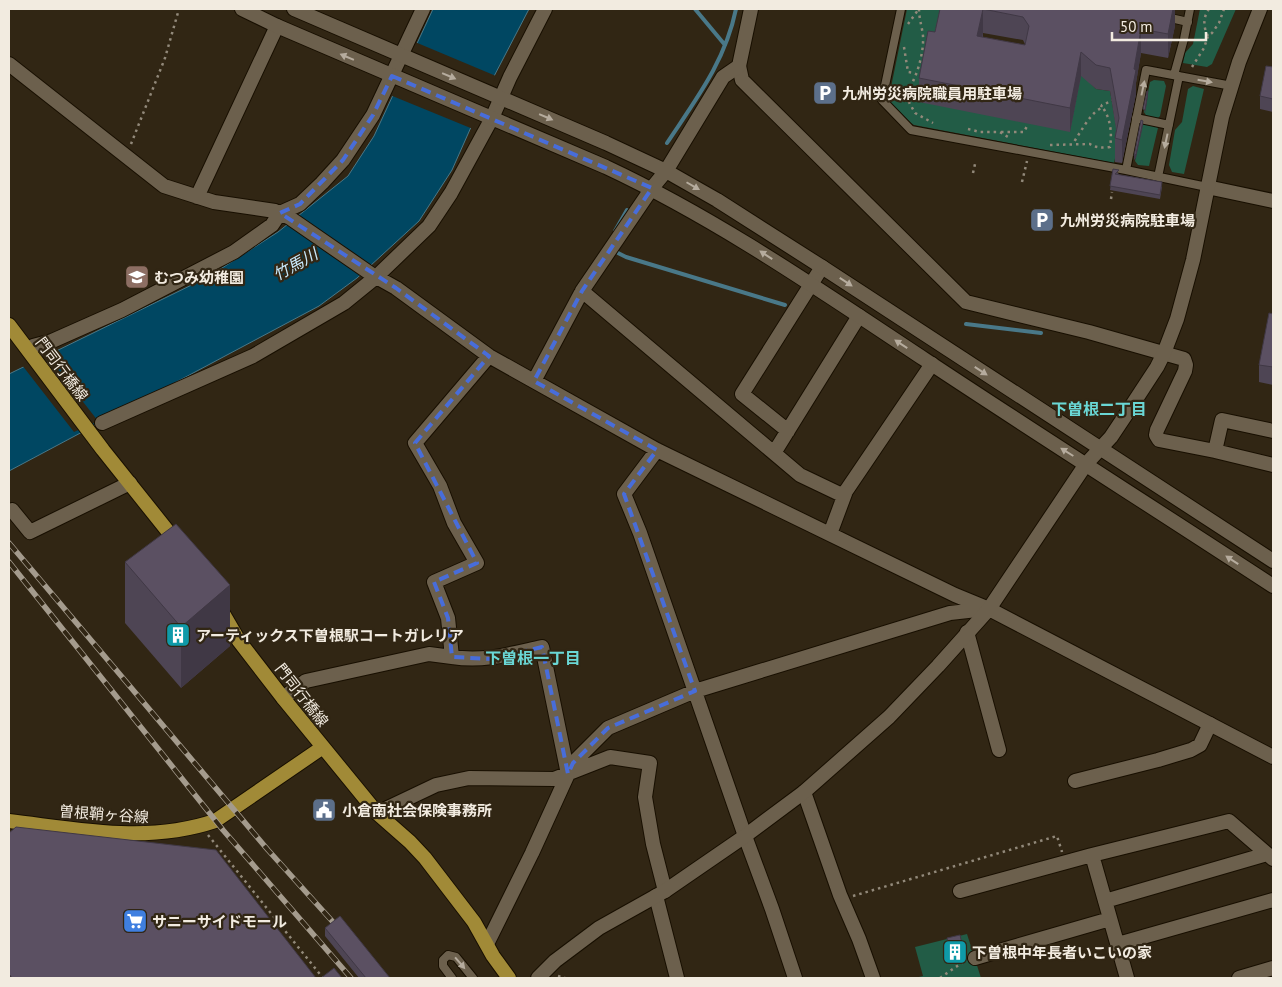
<svg xmlns="http://www.w3.org/2000/svg" width="1282" height="987" viewBox="0 0 1282 987" font-family="'PT Sans','Noto Sans JP',sans-serif">
<rect width="100%" height="100%" fill="#312614"/>
<path fill="#225c46" d="M907,9H944L935,56L1081,74L1096,89L1110,91L1117,132H1121L1114,163L914,125L911,123L891,103L889,97Z
M1200,9H1236L1212,64L1207,67L1183,63L1185,53L1193,44Z
M1154,80L1164,81L1166,86L1160,116L1158,118L1147,117L1144,112L1150,82Z
M1193,86L1204,89L1184,174L1172,172L1169,165L1175,130L1182,122L1188,89Z
M1145,123L1155,126L1158,128L1149,166L1138,165L1135,161L1142,125Z
M967,934L981,978H914L923,976L915,947Z"/>
<path fill="#004762" stroke="#497888" d="M433,9H529L491,82L452,170L419,221L357,278L319,306L9,471V374L208,277L278,232L348,176L374,136Z"/>
<path fill="#312614" d="M415,42L496,76L473,129L390,95Z
M45,353L98,421L74,432L22,365Z"/>
<g fill="none" stroke-linecap="round" stroke-linejoin="round">
<path stroke="#497888" stroke-width="4" d="M695,9L725,45
M667,143C696,99 725,62 736,9
M615,231L627,210
M615,249L618,253L626,257L785,305
M966,324L1041,333"/>
<defs>
<path id="service" d="M901,9L882,100L911,130L1126,170L1207,187
M1154,9L1153,14L1188,22
M1174,75L1184,39L1190,9
M1136,118L1169,125
M1126,170L1146,70L1232,86
M1158,177L1179,76
M452,978L443,966V960L448,955L456,957L473,978"/>
<path id="minor" d="M9,64L164,186L214,202L275,211L290,218L371,274L396,288L489,356L657,450L955,595L989,609
M739,66L742,80L966,302L1089,332L1184,359L1186,365L1185,371L1157,430L1156,435L1159,440L1215,451L1273,465
M1207,187L1273,201
M197,197L277,26
M582,291L800,475L844,496
M33,346L52,341L122,310L234,252L272,225L280,213L300,204L322,183L343,160L373,115L423,9
M534,381L582,291L652,188
M102,423L253,356L344,303L376,277L429,226L451,193L492,118L510,77L545,9
M788,431L742,394L822,267
M657,450L624,494L640,533L745,836L772,909L795,978
M1215,451L1222,420L1273,431
M774,453L859,316
M12,510L30,532L130,483
M830,534L846,491L932,364
M967,632L999,750
M452,657C484,662 510,654 542,647L568,774
M283,698L306,681L429,654L452,657L448,618L434,582L477,563L454,523L440,486L415,443L489,356
M1075,781L1158,760L1191,750L1200,745L1210,724
M804,792L840,895L859,939L873,978
M377,813L436,785L469,778L554,779L610,757L650,763L645,797L653,844L665,891
M960,891L1092,855
M656,896L677,978
M1105,901L1267,854
M487,944L532,853L573,763L608,728L695,691L950,613L986,609
M1118,944L1273,900
M975,958L1110,919
M1127,978L1092,855L1229,821L1273,859
M1239,978L1273,968"/>
<path id="tertiary" d="M242,9L277,26L606,167C719,220 821,291 924,359C1040,436 1157,510 1273,586
M294,9L606,143L666,171L717,200L822,267L1273,561
M652,188L666,171L723,77L739,66L751,9
M989,609L1273,757
M538,978L555,961L599,928L665,891L745,836L804,792L889,717L938,666L989,609L1086,464L1111,437L1125,416L1157,367L1164,353L1177,319L1193,260L1222,117L1239,62L1260,9"/>
<path id="primary" d="M9,325L103,450L178,544
M221,610L239,641L283,698L377,813L410,842L425,858L474,922L493,956L509,978
M9,821C78,829 147,844 215,821L323,747"/>
</defs>
<use href="#service" stroke="#180f01" stroke-width="10"/>
<use href="#minor" stroke="#180f01" stroke-width="16"/>
<use href="#tertiary" stroke="#180f01" stroke-width="16"/>
<use href="#primary" stroke="#180f01" stroke-width="16"/>
<path stroke="#92897a" stroke-width="2.5" stroke-dasharray="2.5 4" stroke-linecap="butt" d="M919,9C919,18 922,27 923,36C924,55 916,80 905,95L915,113L933,123
M908,24L918,10
M1208,36C1203,27 1203,17 1209,9
M904,47L908,72L915,73
M1192,67L1204,48L1208,36L1212,33L1219,23L1224,9
M891,95H905
M1101,107L1102,105L1114,100
M968,129L980,132H1000L1008,137
M1001,132H1024L1028,124
M131,144L165,58L179,9
M1050,145L1090,144C1096,148 1102,148 1110,147C1112,135 1111,119 1103,108C1092,109 1080,134 1073,143
M973,173L975,164
M1022,182L1027,161
M1111,199L1112,192
M208,835L323,978
M853,896L1057,836L1062,852
M558,976L565,978
M940,978L963,962"/>
<use href="#service" stroke="#6c604d" stroke-width="8"/>
<use href="#minor" stroke="#6c604d" stroke-width="14"/>
<use href="#tertiary" stroke="#6c604d" stroke-width="14"/>
<use href="#primary" stroke="#a18a37" stroke-width="14"/>
<defs>
<path id="rail" d="M9,543L268,850L342,932
M9,562L223,830L351,978"/>
</defs>
<use href="#rail" stroke="#a49b8d" stroke-width="5.5"/>
<use href="#rail" stroke="#312614" stroke-width="4" stroke-dasharray="11" stroke-linecap="butt"/>
</g>
<path fill="#4e4554" fill-rule="evenodd" d="M940,9H1175V26L1168,58L1141,53L1136,83V94L1122,163L1115,162V138L1116,129L1110,91L1096,89L1081,76L1070,132L919,102V78L935,32ZM983,33L1023,40L1025,44V45L983,37Z
M1273,67V112L1260,109V96Z
M1113,169L1119,174V175L1162,187L1160,199L1110,190Z
M1273,314V385L1259,382V365Z
M125,562L230,646L181,688L125,623Z
M325,928L390,978H359L325,936Z
M947,938L963,956L950,960L947,947Z"/>
<path fill="#403845" d="M983,9V33L977,59V36Z
M1173,9H1175V26L1168,58V34Z
M1141,29V53L1136,83V94L1122,163V140Z
M1081,52V76L1070,132V108Z
M1148,91V96L1145,114V110Z
M1143,121V125L1136,158L1134,160V156Z
M230,585V646L181,688V627Z
M963,948V956L950,960V951Z"/>
<path fill="#5b5062" stroke="#403845" fill-rule="evenodd" d="M940,9H1173L1168,34L1141,29L1134,69L1136,70L1122,140L1115,138L1119,118L1110,68L1096,65L1081,52L1070,108L919,78L928,31L935,32ZM983,9L1023,17L1029,26L1025,45L977,36Z
M1266,66L1273,67V99L1260,96Z
M1147,91H1148L1145,110L1143,109Z
M1141,120L1143,121L1136,154L1134,156Z
M1113,169L1119,170L1115,174L1162,182L1160,195L1110,186Z
M1269,313L1273,314V367L1259,365Z
M176,524L230,585L181,627L125,562Z
M16,827L216,850L316,978H12L9,974V833Z
M340,916L390,978H366L325,928Z
M960,935L963,948L950,951L947,938Z
M334,968L342,978H321Z"/>
<defs><path id="oneway-solid" d="M-6-.8H1V-3.2L6.5 0L1 3.2V.8H-6Z" transform="scale(1.25)"/></defs>
<g fill="#b6ac9e">
<use href="#oneway-solid" transform="translate(347 57) rotate(-157)"/>
<use href="#oneway-solid" transform="translate(449 76) rotate(23)"/>
<use href="#oneway-solid" transform="translate(1205 81) rotate(10)"/>
<use href="#oneway-solid" transform="translate(1143 88) rotate(-78)"/>
<use href="#oneway-solid" transform="translate(546 117) rotate(23)"/>
<use href="#oneway-solid" transform="translate(1166 141) rotate(102)"/>
<use href="#oneway-solid" transform="translate(693 186) rotate(30)"/>
<use href="#oneway-solid" transform="translate(766 255) rotate(-147)"/>
<use href="#oneway-solid" transform="translate(846 282) rotate(33)"/>
<use href="#oneway-solid" transform="translate(901 344) rotate(-147)"/>
<use href="#oneway-solid" transform="translate(981 371) rotate(33)"/>
<use href="#oneway-solid" transform="translate(1067 452) rotate(-148)"/>
<use href="#oneway-solid" transform="translate(1232 560) rotate(-147)"/>
<use href="#oneway-solid" transform="translate(460 963) rotate(49)"/>
</g>
<path fill="none" stroke="#486dda" stroke-width="4" stroke-dasharray="10 6" stroke-linejoin="round" d="M392,76L652,188L582,291L534,381L657,450L624,494L695,691L608,728L573,763L568,774L542,647L492,659L452,657L448,618L434,582L477,563L415,443L489,356L396,288L280,213L300,204L343,160L373,115Z"/>
<defs>
<symbol id="parking-square" viewBox="-11 -11 22 22"><rect x="-9" y="-9" width="18" height="18" rx="4" fill="#5c6f8a" stroke="#312614"/><path d="M-3.5-5.5H1a3.5 3.5 0 0 1 0 7H-1V5.5H-3.5ZM-1-3.4V-.6H.8a1.4 1.4 0 0 0 0-2.8Z" fill="#fff"/></symbol>
<symbol id="school-square" viewBox="-11 -11 22 22"><rect x="-9" y="-9" width="18" height="18" rx="4" fill="#8d6e63" stroke="#312614"/><path d="M0-5L7-2L0 1L-7-2ZM-4 1L0 2.5L4 1V4Q0 6-4 4Z" fill="#fff"/></symbol>
<symbol id="building-square" viewBox="-11 -11 22 22"><rect x="-9" y="-9" width="18" height="18" rx="4" fill="#0f9aa8" stroke="#312614"/><path d="M-4-6H4V6H1V3H-1V6H-4ZM-2.5-4.3h1.7v1.8h-1.7ZM.8-4.3h1.7v1.8H.8ZM-2.5-1h1.7V.8h-1.7ZM.8-1h1.7V.8H.8Z" fill="#fff"/></symbol>
<symbol id="civic-square" viewBox="-11 -11 22 22"><rect x="-9" y="-9" width="18" height="18" rx="4" fill="#5c6f8a" stroke="#312614"/><path d="M-.6-6.5H3V-4.5H.6V-3L4-1V1h2V6H-6V1h2V-1L-.6-3ZM-1.2 2.5V6h2.4V2.5Z" fill="#fff"/></symbol>
<symbol id="supermarket-square" viewBox="-11 -11 22 22"><rect x="-9" y="-9" width="18" height="18" rx="4" fill="#3f7fe0" stroke="#312614"/><path d="M-6-5.5h2.5l.6 2H6L4.5 2H-2.5L-4.4-4H-6ZM-1.5 3.2a1.3 1.3 0 1 0 .1 0ZM3 3.2a1.3 1.3 0 1 0 .1 0Z" fill="#fff"/></symbol>
</defs>
<g fill-rule="evenodd">
<use href="#parking-square" x="811" y="79" width="28" height="28"/>
<use href="#parking-square" x="1028" y="206" width="28" height="28"/>
<use href="#school-square" x="123" y="263" width="28" height="28"/>
<use href="#building-square" x="164" y="621" width="28" height="28"/>
<use href="#civic-square" x="310" y="796" width="28" height="28"/>
<use href="#supermarket-square" x="121" y="907" width="28" height="28"/>
<use href="#building-square" x="941" y="938" width="28" height="28"/>
</g>
<g text-anchor="middle" dominant-baseline="central" stroke-width="4.5" stroke-linejoin="round" paint-order="stroke">
<g font-size="15" font-weight="bold" fill="#f2ebe0" stroke="#312614" text-anchor="start">
<text x="842" y="93">九州労災病院職員用駐車場</text>
<text x="1060" y="220">九州労災病院駐車場</text>
<text x="154" y="277">むつみ幼稚園</text>
<text x="196" y="635">アーティックス下曽根駅コートガレリア</text>
<text x="342" y="810">小倉南社会保険事務所</text>
<text x="152" y="921">サニーサイドモール</text>
<text x="972" y="952">下曽根中年長者いこいの家</text>
</g>
<g font-size="15" fill="#f2ebe0" stroke="#312614">
<text transform="translate(62 369) rotate(53)">門司行橋線</text>
<text transform="translate(302 695) rotate(52)">門司行橋線</text>
<text transform="translate(104 814) rotate(4)">曽根鞘ヶ谷線</text>
</g>
<g font-size="16" font-style="italic" fill="#c9eafc" stroke="#312614">
<text transform="translate(295 264) rotate(-29)">竹馬川</text>
</g>
<g font-size="16" font-weight="bold" fill="#6ad7d5" stroke="#312614">
<text x="1099" y="409">下曽根二丁目</text>
<text x="533" y="658">下曽根一丁目</text>
</g>
</g>
<rect width="1282" height="987" fill="none" stroke="#f2ebe0" stroke-width="20"/>
<path d="M1112 32v8h94v-8" fill="none" stroke="#f2ebe0" stroke-width="2.5"/>
<text x="1120" y="32" font-size="15" fill="#f2ebe0" stroke="#312614" stroke-width="4" paint-order="stroke">50 m</text>
</svg>
